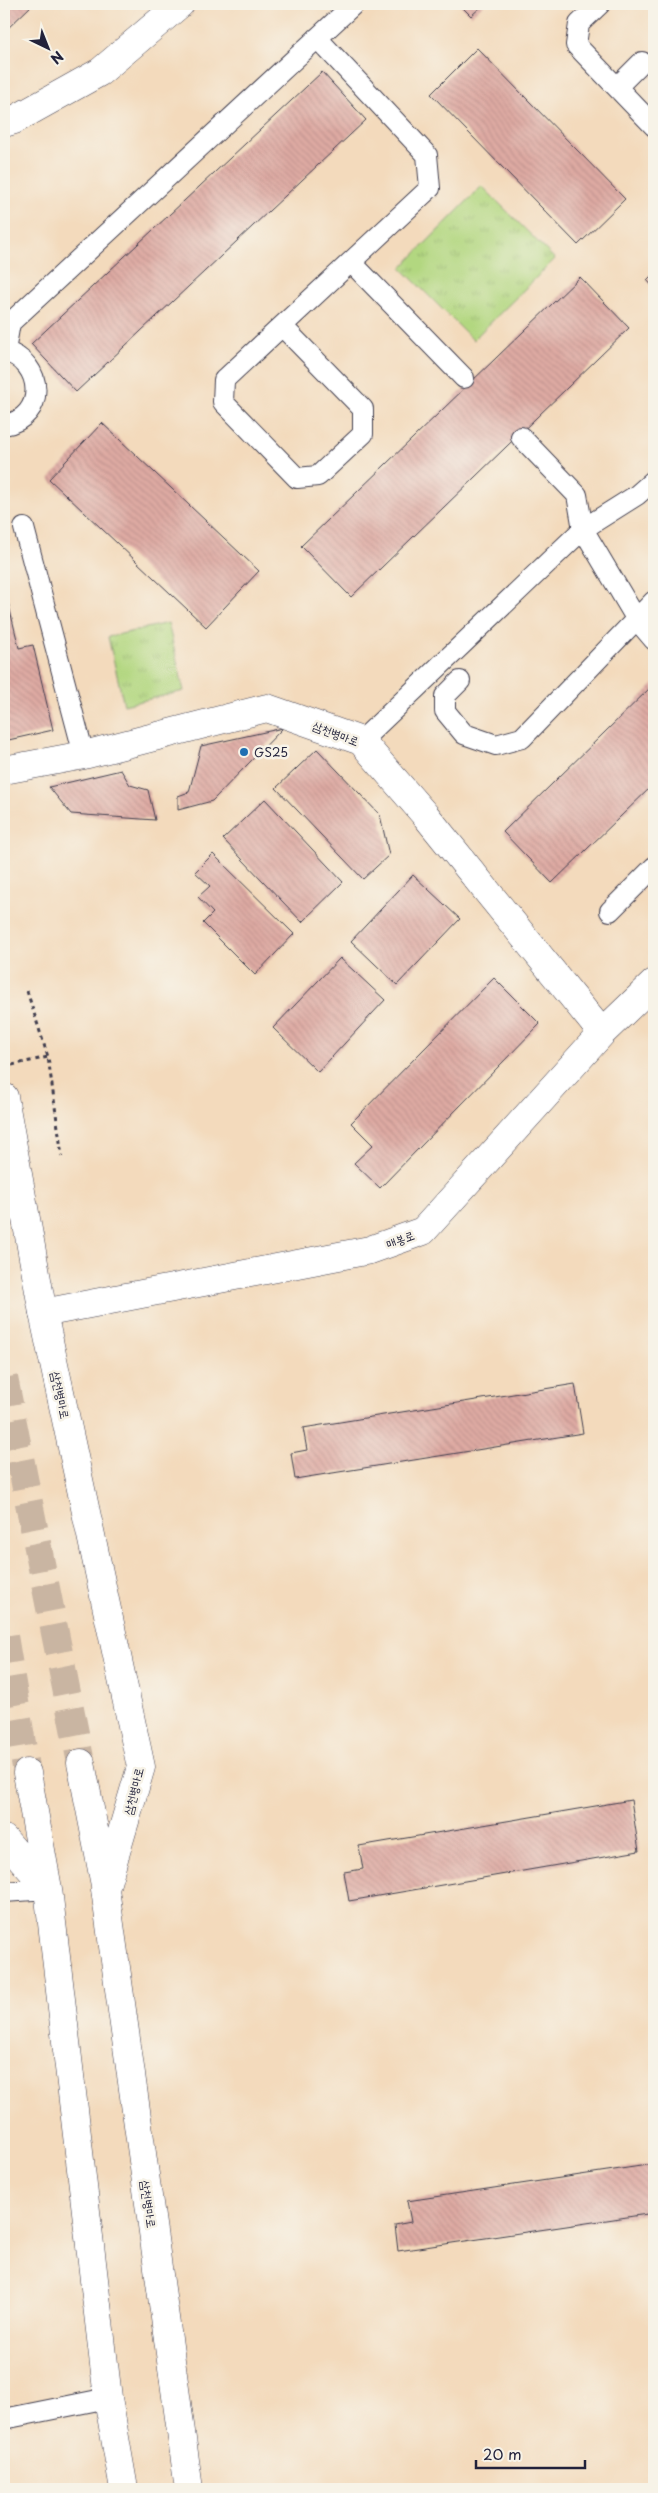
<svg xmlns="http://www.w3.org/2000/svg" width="658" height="2493" viewBox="0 0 658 2493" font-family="'Playpen Sans','Poor Story',sans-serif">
<defs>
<pattern id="park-tufts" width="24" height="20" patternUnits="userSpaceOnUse" patternTransform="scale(1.25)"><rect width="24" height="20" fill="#b2d780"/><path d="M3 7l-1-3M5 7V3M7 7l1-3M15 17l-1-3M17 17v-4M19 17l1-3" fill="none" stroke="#99b870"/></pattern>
<pattern id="building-back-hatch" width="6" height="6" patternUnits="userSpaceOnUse" patternTransform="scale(1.25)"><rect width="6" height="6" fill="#deaaa3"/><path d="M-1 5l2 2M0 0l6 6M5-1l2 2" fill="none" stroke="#be928d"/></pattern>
</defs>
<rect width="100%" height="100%" fill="#f7f3e8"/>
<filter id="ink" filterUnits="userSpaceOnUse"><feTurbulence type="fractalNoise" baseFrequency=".02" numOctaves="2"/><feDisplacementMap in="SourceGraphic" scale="10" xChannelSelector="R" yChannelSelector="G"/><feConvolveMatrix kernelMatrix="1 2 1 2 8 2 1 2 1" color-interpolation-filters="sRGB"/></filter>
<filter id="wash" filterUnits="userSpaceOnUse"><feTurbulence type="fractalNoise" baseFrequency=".0096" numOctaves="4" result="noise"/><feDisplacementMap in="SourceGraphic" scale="20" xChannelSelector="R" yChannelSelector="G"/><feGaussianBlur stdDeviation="1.12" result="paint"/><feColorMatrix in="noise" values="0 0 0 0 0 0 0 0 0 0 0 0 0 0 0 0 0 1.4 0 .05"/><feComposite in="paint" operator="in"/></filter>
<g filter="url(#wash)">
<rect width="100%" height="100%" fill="#f3dabc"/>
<path fill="url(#park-tufts)" stroke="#6a7c5e" d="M482,186L555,259L473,340L401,268Z
M168,623L184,691L124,705L108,637Z"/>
<g id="blocks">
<path fill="url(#building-back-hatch)" d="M4,4H33L4,32Z
M459,4H484L471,16Z
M477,48L625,199L578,245L431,94Z
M322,72L366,120L76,392L31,344Z
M654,273V288L647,280Z
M580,277L629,328L351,597L301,546Z
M102,423L259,571L206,627L49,479Z
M4,585L19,648L33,645L53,730L4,741Z
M654,684V784L552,883L503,832Z
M283,728L212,801L178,810V796L189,792L201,746Z
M317,749L380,815L389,855L363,879L276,788Z
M121,770L130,785L148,790L155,820L71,814L49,787Z
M265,799L343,882L302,922L223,839Z
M213,854L294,934L255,975L203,923L213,913L198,897L210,886L195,872Z
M413,875L460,919L397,985L351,941Z
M340,958L385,1000L318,1072L273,1028Z
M494,978L540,1024L380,1188L354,1163L373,1145L351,1123Z
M575,1384L583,1433L295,1479L291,1453L307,1450L303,1428Z
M631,1800L639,1851L349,1901L344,1872L363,1869L359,1846Z
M654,2164V2213L398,2251L395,2225L411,2222L407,2201Z"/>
</g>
</g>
<g filter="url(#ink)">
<use href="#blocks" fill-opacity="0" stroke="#413e4e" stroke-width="1"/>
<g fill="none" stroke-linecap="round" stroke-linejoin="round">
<path stroke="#c9b5a2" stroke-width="28" stroke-dasharray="28 14" stroke-linecap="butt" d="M4,1378L81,1763
M4,1636L27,1773"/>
<defs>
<path id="lane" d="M600,4L579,24L576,45L654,126
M617,87L642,62
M351,262L464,378
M282,326L363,409V434L318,476L297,478L223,402L224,380C293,316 361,252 430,188L427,155L317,38
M4,351C45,362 47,418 4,425
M5,351L10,323L354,4
M521,437L577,495L583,529L637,620L654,640
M24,528L84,755
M460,681L445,696V711L464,734L496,745L522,738L654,601
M361,741L583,529L637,495L654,480
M610,911L654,867
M4,1892L48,1889
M4,2419L108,2398"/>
<path id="street" d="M4,770L84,755L267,708L361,741L426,816L602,1033
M43,1313L370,1250L423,1231L602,1033L654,983"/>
<path id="secondary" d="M4,123L14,120L100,72L180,4
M4,1097L43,1313L141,1767L105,1889L189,2489
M81,1763L105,1885
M27,1773L48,1889
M4,1839L48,1889L108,2398L124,2489"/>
</defs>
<use href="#lane" stroke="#413e4e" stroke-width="22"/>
<use href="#street" stroke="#413e4e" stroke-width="29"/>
<use href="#secondary" stroke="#413e4e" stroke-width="29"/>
<path stroke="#413e4e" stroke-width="3" stroke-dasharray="4 4" stroke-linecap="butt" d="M27,991L48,1057L62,1156
M12,1065L48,1057"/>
<use href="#lane" stroke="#fff" stroke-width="20"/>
<use href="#street" stroke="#fff" stroke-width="28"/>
<use href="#secondary" stroke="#fff" stroke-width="28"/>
</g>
</g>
<circle fill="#1f6fb2" stroke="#f7f3e8" stroke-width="2" cx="244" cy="752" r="5"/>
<g text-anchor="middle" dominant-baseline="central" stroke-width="5" stroke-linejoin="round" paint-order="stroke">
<g font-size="12" fill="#22223b" stroke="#f7f3e8">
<text transform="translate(336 733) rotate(21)">삼천병마로</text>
<text transform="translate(400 1239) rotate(-20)">매봉로</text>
<text transform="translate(61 1395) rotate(78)">삼천병마로</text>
<text transform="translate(133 1791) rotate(-76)">삼천병마로</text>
<text transform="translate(149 2204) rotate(82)">삼천병마로</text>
</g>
<g font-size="12" fill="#22223b" stroke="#f7f3e8" text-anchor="start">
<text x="254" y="752">GS25</text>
</g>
</g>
<rect width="658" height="2493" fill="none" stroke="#f7f3e8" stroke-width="20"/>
<g transform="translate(48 48) rotate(137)" stroke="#f7f3e8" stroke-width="4" paint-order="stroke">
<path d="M0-4L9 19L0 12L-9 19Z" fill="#22223b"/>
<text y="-8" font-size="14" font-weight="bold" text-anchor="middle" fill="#22223b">N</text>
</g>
<path d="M476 2460v8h109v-8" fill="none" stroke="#22223b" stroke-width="2.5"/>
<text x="483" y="2460" font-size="15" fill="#22223b" stroke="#f7f3e8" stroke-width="4" paint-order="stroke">20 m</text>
</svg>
